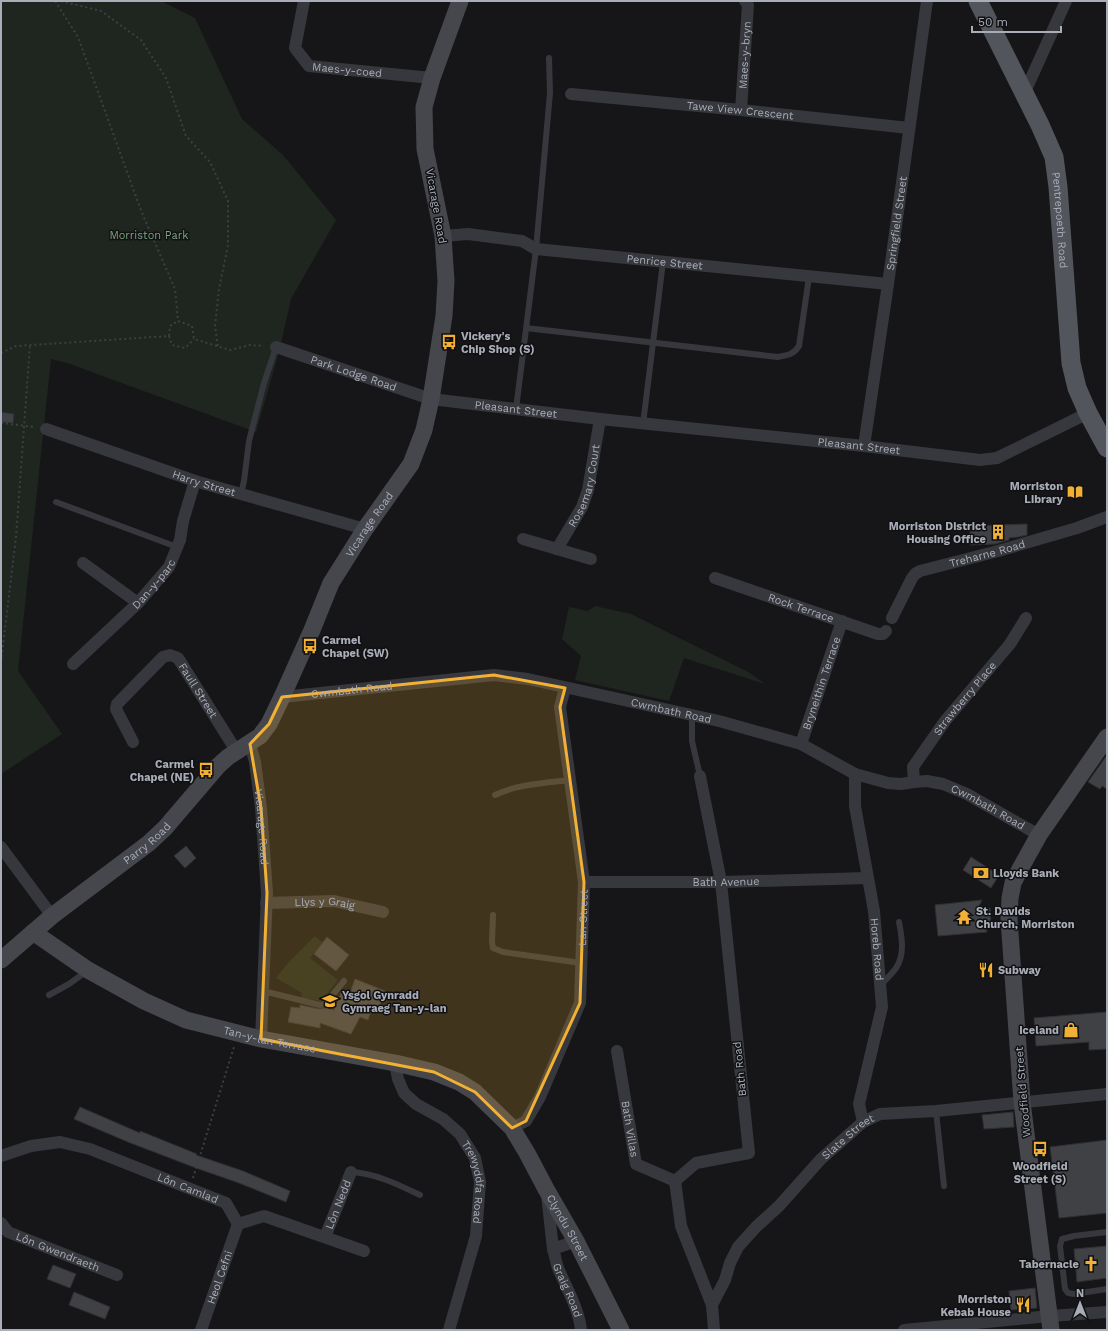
<svg xmlns="http://www.w3.org/2000/svg" width="1108" height="1331" viewBox="0 0 1108 1331" font-family="'Work Sans',sans-serif">
<rect width="100%" height="100%" fill="#161618"/>
<path fill="#1e261f" d="M1,1H161L195,18L242,119L283,155L336,220L291,299L279,352L256,432L67,363L51,359L18,671L62,734L1,774Z
M595,606L631,614L750,673L765,684L684,658L669,701L575,680L581,656L562,639L569,607L588,611Z
M315,936L323,943L310,958L338,980L321,1001L301,998L302,993L276,978L287,964Z"/>
<path fill="#404145" stroke="#303034" d="M1,412L14,414L13,423L1,422Z
M1027,524V535L1018,537L1009,538V540L995,544L970,545V526Z
M1107,755V789L1102,786L1100,789L1088,782Z
M186,846L196,858L185,868L174,856Z
M971,857L999,875L991,888L963,870Z
M982,900L977,910L990,908L991,925H986L987,932L938,936L935,905Z
M327,937L349,955L336,971L314,954Z
M355,979L385,991L377,1013L371,1011L368,1020L360,1017L351,1034L320,1023V1028L288,1022L291,1007L300,1008V1005L319,1009L326,1008L334,1010L341,993L349,996Z
M1107,1012V1049L1089,1050V1042L1036,1046L1034,1018Z
M80,1107L140,1133V1131L197,1154L196,1155L243,1171L290,1191L286,1202L239,1183L196,1168L128,1142L74,1119Z
M1013,1112L1014,1127L984,1129L982,1115Z
M1107,1140V1213L1059,1218L1050,1147Z
M1107,1246V1278L1077,1282L1074,1249Z
M53,1265L76,1274L70,1288L47,1279Z
M1035,1288L1037,1308L1011,1310L1009,1291Z
M74,1292L110,1307L105,1319L69,1305Z"/>
<g fill="none" stroke-linecap="round" stroke-linejoin="round">
<path stroke="#3d3f44" stroke-width="2" stroke-dasharray="2 3" stroke-linecap="butt" d="M55,1L78,37L142,213L175,289L178,321L192,326L194,339L230,350L250,345L264,346
M61,1L101,11L141,40L166,78L186,136L210,162L228,201V245L219,289L215,326L218,347
M169,336L172,345L185,348L194,339
M1,353L16,346L169,336L170,326L178,321
M1,423L35,427
M1,662L16,537L30,345
M193,1178L234,1047"/>
<path stroke="#37383d" stroke-width="6" d="M526,328L778,357C788,355 793,355 799,346L809,277
M516,409L536,249L550,93L549,58
M643,424L663,262
M241,494L244,481L249,441L264,383L276,347
M56,502L177,547
M692,715V741L700,776
M495,795C518,784 545,783 570,780
M493,915L492,942L493,948L503,952L581,963
M881,985C886,979 892,974 896,968C905,955 902,937 899,922
M263,991L320,1005L325,1004L344,981
M49,995L69,984L87,971
M936,1111L944,1186
M351,1172C375,1173 399,1185 420,1195
M1107,1232L1074,1236L1062,1239L1060,1246L1065,1289L1068,1293L1074,1294L1107,1289"/>
<g stroke="#37383d" stroke-width="12">
<path id="s1" d="M304,1L295,48L309,66L432,78"/>
<path id="s2" d="M571,94L741,110L909,128"/>
<path d="M1024,94L1066,1"/>
<path id="s3" d="M741,110L748,5L745,1"/>
<path id="s4" d="M443,236L468,234L522,241L536,249L888,284"/>
<path id="s5" d="M276,347L431,399L600,419L864,446L980,460L997,458L1088,413"/>
<path id="s6" d="M46,429L195,481L365,529"/>
<path id="s7" d="M864,446L888,284L927,1"/>
<path d="M523,539L591,559"/>
<path id="s8" d="M557,549L582,507L588,490L600,419"/>
<path d="M83,563L138,603"/>
<path id="s9" d="M715,578L878,634H883L886,631"/>
<path id="s10" d="M892,618L912,578L915,574L920,571L998,551L1077,528L1107,517"/>
<path id="s11" d="M73,664L138,603L169,567L180,540L183,521L195,481"/>
<path id="s12" d="M282,697L494,675L528,679L719,721L801,744L855,774L888,783L901,784L914,782L927,781L943,784L967,794L1039,835"/>
<path id="s13" d="M133,742L116,709L117,704L163,657L170,655L178,658L237,752"/>
<path id="s14" d="M250,744L255,762L261,808L267,893L261,1039"/>
<path id="s15" d="M801,744L842,621"/>
<path id="s16" d="M855,774V806L874,911L882,1007L859,1104L863,1122"/>
<path id="s17" d="M914,782L913,767L945,721L1010,644L1026,618"/>
<path d="M1,847L52,916"/>
<path id="s18" d="M584,882H721L868,878"/>
<path id="s19" d="M266,903L334,901L383,912"/>
<path id="s20" d="M617,1051L636,1164L675,1181"/>
<path id="s21" d="M395,1063L398,1079L404,1093L416,1104L443,1119L460,1134L475,1158L480,1182L476,1236L449,1330"/>
<path id="s22" d="M512,1128L526,1121L540,1097L580,1003L584,882L560,707L565,688"/>
<path id="s23" d="M1,1156L31,1146L60,1142L90,1149L226,1203L238,1224"/>
<path d="M675,1181L696,1163L749,1153L721,882L700,776"/>
<path d="M675,1181L681,1226L712,1305L714,1330"/>
<path d="M547,1195L553,1249"/>
<path id="s24" d="M1,1223L8,1232L117,1275"/>
<path d="M238,1224L264,1216L364,1251"/>
<path id="s25" d="M325,1237L351,1172"/>
<path id="s26" d="M576,1241L553,1249C555,1255 556,1262 558,1268C566,1287 579,1309 581,1330"/>
<path id="s27" d="M712,1305L725,1280L730,1263L738,1247L756,1227L779,1206L821,1159L863,1122L880,1114L936,1111L1107,1094"/>
<path id="s28" d="M201,1330L238,1224"/>
<path d="M904,1330L1050,1316L1107,1312"/>
</g>
<g stroke="#45474d" stroke-width="17">
<path id="s29" d="M33,932L88,970L144,1001L186,1020L261,1039L395,1063L434,1072L459,1082L475,1092L512,1128L527,1153L546,1189L576,1241L621,1330"/>
<path id="s30" d="M1,960L52,916L149,843L165,828L218,766L228,757L260,736L269,724L282,697L312,630L331,583L365,529L411,464L424,430L431,399L444,316L446,281L443,236L425,149L424,107L432,78L460,1"/>
<path d="M1051,1330L1022,1102L1009,919L1010,898L1013,883L1020,869L1039,835L1107,737"/>
</g>
<path stroke="#53555c" stroke-width="19" id="s31" d="M978,1L1040,125L1054,157L1058,187L1071,363L1077,388L1088,413L1107,448"/>
</g>
<path fill="#f2b134" fill-opacity="0.2" stroke="#f2b134" stroke-width="3" stroke-linejoin="round" d="M494,675L565,688L560,707L584,882L580,1003L526,1121L512,1128L475,1092L434,1072L261,1039L267,893L261,808L250,744L269,724L282,697Z"/>
<defs>
<symbol id="bus-bare" viewBox="-9 -9 18 18"><path d="M-5-6H5V4H4V6H2V4H-2V6H-4V4H-5ZM-3.5-4V0h7V-4ZM-3.5 1.2v1.5H-2V1.2ZM2 1.2v1.5H3.5V1.2Z" fill="#f2b134" stroke="#111113" stroke-width="2.5" paint-order="stroke"/></symbol>
<symbol id="library-bare" viewBox="-9 -9 18 18"><path d="M-6-4Q-3-5.5-.7-3.5V5Q-3 3-6 4ZM6-4Q3-5.5 .7-3.5V5Q3 3 6 4Z" fill="#f2b134" stroke="#111113" stroke-width="2.5" paint-order="stroke"/></symbol>
<symbol id="building-bare" viewBox="-9 -9 18 18"><path d="M-4-6H4V6H1V3H-1V6H-4ZM-2.5-4.3h1.7v1.8h-1.7ZM.8-4.3h1.7v1.8H.8ZM-2.5-1h1.7V.8h-1.7ZM.8-1h1.7V.8H.8Z" fill="#f2b134" stroke="#111113" stroke-width="2.5" paint-order="stroke"/></symbol>
<symbol id="bank-bare" viewBox="-9 -9 18 18"><path d="M-6-4H6V4H-6ZM0-2.3a2.3 2.3 0 1 0 0 4.6a2.3 2.3 0 1 0 0-4.6Z" fill="#f2b134" stroke="#111113" stroke-width="2.5" paint-order="stroke"/></symbol>
<symbol id="temple-bare" viewBox="-9 -9 18 18"><path d="M0-6L5-2H3V0L6.5 2.5H4V6H1.5V3h-3V6H-4V2.5H-6.5L-3 0V-2H-5Z" fill="#f2b134" stroke="#111113" stroke-width="2.5" paint-order="stroke"/></symbol>
<symbol id="restaurant-bare" viewBox="-9 -9 18 18"><path d="M-5-6h1v4h1v-4h1v4h1v-4h1v5L-1.5 .5V6h-2V.5L-5-1ZM5-6V6H3V1.5H1.5Q1.5-4 5-6Z" fill="#f2b134" stroke="#111113" stroke-width="2.5" paint-order="stroke"/></symbol>
<symbol id="school-bare" viewBox="-9 -9 18 18"><path d="M0-5L7-2L0 1L-7-2ZM-4 1L0 2.5L4 1V4Q0 6-4 4Z" fill="#f2b134" stroke="#111113" stroke-width="2.5" paint-order="stroke"/></symbol>
<symbol id="shop-bare" viewBox="-9 -9 18 18"><path d="M-5-2.5h2.3a2.7 3.5 0 0 1 5.4 0H5L5.5 6h-11ZM-1.5-2.5h3a1.5 2.3 0 0 0-3 0Z" fill="#f2b134" stroke="#111113" stroke-width="2.5" paint-order="stroke"/></symbol>
<symbol id="church-bare" viewBox="-9 -9 18 18"><path d="M-1.2-6h2.4v3.5h3.3v2.4h-3.3V6h-2.4V-.1h-3.3v-2.4h3.3Z" fill="#f2b134" stroke="#111113" stroke-width="2.5" paint-order="stroke"/></symbol>
</defs>
<g fill-rule="evenodd">
<use href="#bus-bare" x="438" y="331" width="22" height="22"/>
<use href="#library-bare" x="1064" y="481" width="22" height="22"/>
<use href="#building-bare" x="987" y="521" width="22" height="22"/>
<use href="#bus-bare" x="299" y="635" width="22" height="22"/>
<use href="#bus-bare" x="195" y="759" width="22" height="22"/>
<use href="#bank-bare" x="970" y="862" width="22" height="22"/>
<use href="#temple-bare" x="953" y="906" width="22" height="22"/>
<use href="#restaurant-bare" x="975" y="959" width="22" height="22"/>
<use href="#school-bare" x="319" y="990" width="22" height="22"/>
<use href="#shop-bare" x="1060" y="1019" width="22" height="22"/>
<use href="#bus-bare" x="1029" y="1138" width="22" height="22"/>
<use href="#church-bare" x="1080" y="1253" width="22" height="22"/>
<use href="#restaurant-bare" x="1012" y="1294" width="22" height="22"/>
</g>
<g text-anchor="middle" dominant-baseline="central" stroke-width="3" stroke-linejoin="round" paint-order="stroke">
<g font-size="11" fill="#a8adb8" stroke="#111113">
<text stroke="none"><textPath href="#s3" startOffset="55">Maes-y-bryn</textPath></text>
<text stroke="none"><textPath href="#s1" startOffset="109">Maes-y-coed</textPath></text>
<text stroke="none"><textPath href="#s2" startOffset="170">Tawe View Crescent</textPath></text>
<text transform="translate(436 206) rotate(80)">Vicarage Road</text>
<text stroke="none"><textPath href="#s31" startOffset="237">Pentrepoeth Road</textPath></text>
<text stroke="none"><textPath href="#s7" startOffset="225">Springfield Street</textPath></text>
<text stroke="none"><textPath href="#s4" startOffset="225">Penrice Street</textPath></text>
<text stroke="none"><textPath href="#s5" startOffset="82">Park Lodge Road</textPath></text>
<text stroke="none"><textPath href="#s5" startOffset="249">Pleasant Street</textPath></text>
<text stroke="none"><textPath href="#s5" startOffset="594">Pleasant Street</textPath></text>
<text stroke="none"><textPath href="#s6" startOffset="167">Harry Street</textPath></text>
<text stroke="none"><textPath href="#s8" startOffset="70">Rosemary Court</textPath></text>
<text stroke="none"><textPath href="#s30" startOffset="583">Vicarage Road</textPath></text>
<text stroke="none"><textPath href="#s10" startOffset="125">Treharne Road</textPath></text>
<text stroke="none"><textPath href="#s11" startOffset="114">Dan-y-parc</textPath></text>
<text stroke="none"><textPath href="#s9" startOffset="91">Rock Terrace</textPath></text>
<text stroke="none"><textPath href="#s15" startOffset="64">Bryneithin Terrace</textPath></text>
<text stroke="none"><textPath href="#s12" startOffset="70">Cwmbath Road</textPath></text>
<text stroke="none"><textPath href="#s13" startOffset="162">Faull Street</textPath></text>
<text stroke="none"><textPath href="#s17" startOffset="101">Strawberry Place</textPath></text>
<text stroke="none"><textPath href="#s12" startOffset="394">Cwmbath Road</textPath></text>
<text stroke="none"><textPath href="#s12" startOffset="730">Cwmbath Road</textPath></text>
<text stroke="none"><textPath href="#s14" startOffset="84">Vicarage Road</textPath></text>
<text stroke="none"><textPath href="#s30" startOffset="187">Parry Road</textPath></text>
<text stroke="none"><textPath href="#s18" startOffset="142">Bath Avenue</textPath></text>
<text stroke="none"><textPath href="#s19" startOffset="59">Llys y Graig</textPath></text>
<text stroke="none"><textPath href="#s22" startOffset="231">Lan Street</textPath></text>
<text stroke="none"><textPath href="#s16" startOffset="177">Horeb Road</textPath></text>
<text stroke="none"><textPath href="#s29" startOffset="263">Tan-y-lan Terrace</textPath></text>
<text transform="translate(740 1069) rotate(-96)">Bath Road</text>
<text transform="translate(1023 1092) rotate(-95)">Woodfield Street</text>
<text stroke="none"><textPath href="#s20" startOffset="79">Bath Villas</textPath></text>
<text stroke="none"><textPath href="#s27" startOffset="220">Slate Street</textPath></text>
<text stroke="none"><textPath href="#s21" startOffset="153">Trewyddfa Road</textPath></text>
<text stroke="none"><textPath href="#s23" startOffset="197">Lôn Camlad</textPath></text>
<text stroke="none"><textPath href="#s25" startOffset="35">Lôn Nedd</textPath></text>
<text stroke="none"><textPath href="#s29" startOffset="642">Clyndu Street</textPath></text>
<text stroke="none"><textPath href="#s24" startOffset="65">Lôn Gwendraeth</textPath></text>
<text stroke="none"><textPath href="#s28" startOffset="56">Heol Cefni</textPath></text>
<text stroke="none"><textPath href="#s26" startOffset="68">Graig Road</textPath></text>
</g>
<g font-size="11" fill="#7fa381" stroke="#111113">
<text x="149" y="235">Morriston Park</text>
</g>
<g font-size="11" font-weight="bold" fill="#a8adb8" stroke="#111113" text-anchor="start">
<text x="461" y="336">Vickery's<tspan x="461" dy="13">Chip Shop (S)</tspan></text>
<text x="1063" y="486" text-anchor="end">Morriston<tspan x="1063" dy="13">Library</tspan></text>
<text x="986" y="526" text-anchor="end">Morriston District<tspan x="986" dy="13">Housing Office</tspan></text>
<text x="322" y="640">Carmel<tspan x="322" dy="13">Chapel (SW)</tspan></text>
<text x="194" y="764" text-anchor="end">Carmel<tspan x="194" dy="13">Chapel (NE)</tspan></text>
<text x="993" y="873">Lloyds Bank</text>
<text x="976" y="911">St. Davids<tspan x="976" dy="13">Church, Morriston</tspan></text>
<text x="998" y="970">Subway</text>
<text x="342" y="995">Ysgol Gynradd<tspan x="342" dy="13">Gymraeg Tan-y-lan</tspan></text>
<text x="1059" y="1030" text-anchor="end">Iceland</text>
<text x="1040" y="1166" text-anchor="middle">Woodfield<tspan x="1040" dy="13">Street (S)</tspan></text>
<text x="1079" y="1264" text-anchor="end">Tabernacle</text>
<text x="1011" y="1299" text-anchor="end">Morriston<tspan x="1011" dy="13">Kebab House</tspan></text>
</g>
</g>
<rect width="1108" height="1331" fill="none" stroke="#a8adb8" stroke-width="4"/>
<g transform="translate(1080 1303)" stroke="#111113" stroke-width="3" paint-order="stroke">
<path d="M0-3L7 15L0 10L-7 15Z" fill="#a8adb8"/>
<text y="-6" font-size="11" font-weight="bold" text-anchor="middle" fill="#a8adb8">N</text>
</g>
<path d="M972 26v6h89v-6" fill="none" stroke="#a8adb8" stroke-width="2"/>
<text x="978" y="26" font-size="12" fill="#a8adb8" stroke="#111113" stroke-width="3" paint-order="stroke">50 m</text>
</svg>
